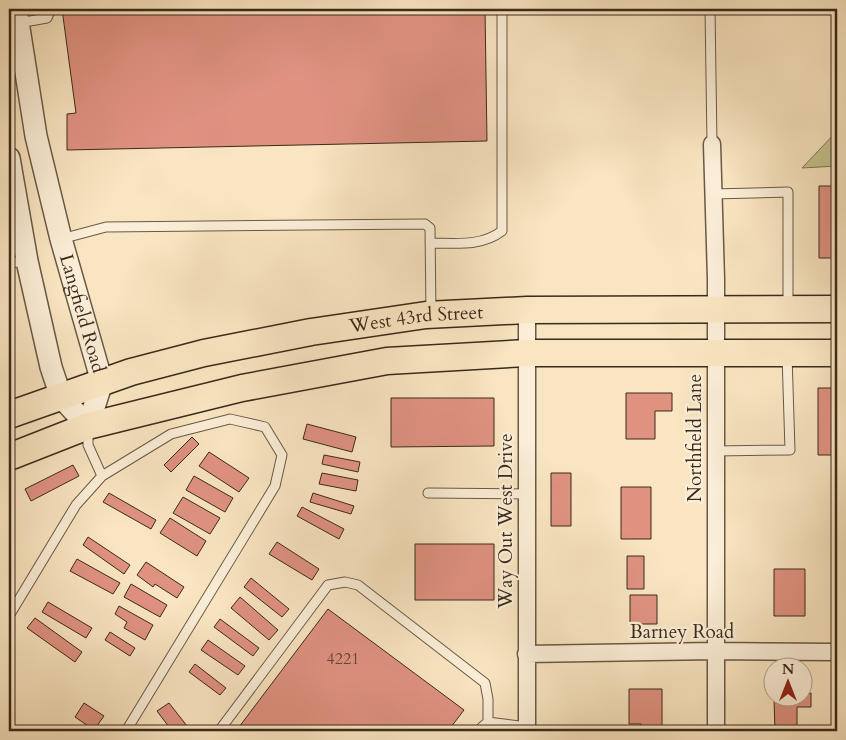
<svg xmlns="http://www.w3.org/2000/svg" width="846" height="740" viewBox="0 0 846 740" font-family="Cardo,serif">
<rect width="100%" height="100%" fill="#f9e5c1"/>
<filter id="stains"><feTurbulence type="fractalNoise" baseFrequency=".004" numOctaves="4"/><feColorMatrix values="0 0 0 0 .2 0 0 0 0 .09 0 0 0 0 .02 0 0 0 .5 -.17"/></filter>
<radialGradient id="worn" r=".72"><stop offset=".6" stop-color="#630" stop-opacity="0"/><stop offset="1" stop-color="#630" stop-opacity=".3"/></radialGradient>
<path fill="#c5c28e" stroke="#807655" d="M837,131V166L802,168Z"/>
<path fill="#e09281" stroke="#3b2a1c" d="M62,9H485L487,141L67,150V114L76,113Z
M819,186H837V258H819Z
M818,388H837V455H818Z
M626,393H672V411H655V439H626Z
M391,398H494V446L391,447Z
M307,424L356,437L352,452L303,439Z
M192,437L199,444L171,472L164,465Z
M209,452L249,478L239,492L199,466Z
M324,455L360,462L358,472L322,464Z
M73,465L79,476L31,501L25,489Z
M322,473L358,480L356,491L319,484Z
M551,473H571V526H551Z
M194,476L233,498L225,512L186,490Z
M621,487H651V539H621Z
M109,493L156,520L151,529L103,502Z
M313,493L354,506L351,514L310,502Z
M183,497L220,518L210,534L173,513Z
M302,507L344,529L339,539L297,516Z
M170,518L206,541L197,556L160,533Z
M88,537L130,565L124,574L83,545Z
M277,542L319,569L312,580L269,554Z
M415,544H494V600H415Z
M627,556H644V589H627Z
M77,559L120,583L113,594L70,571Z
M146,562L184,587L177,598L155,584L153,587L137,575Z
M774,569H805V616H774Z
M251,578L289,609L282,617L244,587Z
M131,584L167,605L160,617L124,597Z
M630,595H657V624H630Z
M240,597L278,630L269,640L231,608Z
M48,602L92,628L86,638L42,612Z
M119,606L153,625L145,640L124,628L127,622L115,614Z
M328,609L464,710L448,731H236Z
M35,618L82,652L75,662L27,628Z
M220,619L259,648L253,656L214,627Z
M110,632L135,648L130,656L105,640Z
M208,640L245,666L238,675L201,650Z
M195,664L226,688L220,695L189,672Z
M629,689H662V731H641V724H629Z
M811,693V707H797V731H775L774,698H804V694Z
M84,703L104,716L94,730L75,717Z
M169,703L191,731H172L157,711Z"/>
<g fill="none" stroke-linecap="round" stroke-linejoin="round">
<defs>
<path id="service" d="M710,9L712,144
M19,23L47,18L51,9
M713,194L788,192V306
M61,239L106,227L425,224L430,228L431,313
M430,243C455,243 481,247 502,231V9
M9,263L27,261
M88,429V445L102,476L171,434L230,419L265,427L282,455L275,486L126,731
M715,451L790,450L787,355
M428,493L527,494
M9,616L76,505L102,476
M219,731L328,585L345,582L358,585L485,683L488,699V722L527,727
M481,731L482,727L488,722"/>
<path id="minor" d="M712,144L716,279V731
M527,310V731
M526,654L715,651L837,652"/>
<g id="tertiary">
<path id="s1" d="M16,9L36,136L61,239L102,382L88,426"/>
<path d="M9,158L27,261L51,367L61,397L88,426"/>
</g>
<g id="primary">
<path id="s2" d="M9,415L131,372L204,353L311,332L426,315L527,310L837,309"/>
<path d="M9,457L88,426L242,388L387,361L527,353H837"/>
</g>
</defs>
<use href="#service" stroke="#6a5945" stroke-width="11"/>
<use href="#minor" stroke="#6a5945" stroke-width="19"/>
<use href="#tertiary" stroke="#6a5945" stroke-width="24"/>
<use href="#primary" stroke="#3b2a1c" stroke-width="29"/>
<use href="#service" stroke="#fbeed7" stroke-width="9"/>
<use href="#minor" stroke="#fbeed7" stroke-width="16"/>
<use href="#tertiary" stroke="#fbeed7" stroke-width="21"/>
<use href="#primary" stroke="#f9e5c1" stroke-width="26"/>
</g>
<g text-anchor="middle" dominant-baseline="central" stroke-width="4.5" stroke-linejoin="round" paint-order="stroke">
<g font-size="16" fill="#644435">
<text x="343" y="659">4221</text>
</g>
<g font-size="19" fill="#3b2a1c" stroke="#fbeed7">
<text stroke="none"><textPath href="#s1" startOffset="312">Langfield Road</textPath></text>
<text stroke="none"><textPath href="#s2" startOffset="420">West 43rd Street</textPath></text>
<text transform="translate(695 438) rotate(-90)">Northfield Lane</text>
<text transform="translate(506 521) rotate(-90)">Way Out West Drive</text>
<text x="682" y="632">Barney Road</text>
</g>
</g>
<rect width="846" height="740" fill="none" stroke="#f9e5c1" stroke-width="30"/>
<rect x="10" y="10" width="826" height="720" fill="none" stroke="#3b2a1c" stroke-width="2.5"/>
<rect x="15" y="15" width="816" height="710" fill="none" stroke="#3b2a1c"/>
<g transform="translate(788 682)"><circle r="24" fill="#fbeed7" stroke="#aea08c"/>
<path d="M0-4L9 19L0 12L-9 19Z" fill="#8f2418"/>
<text y="-8" font-size="14" font-weight="bold" text-anchor="middle" fill="#3b2a1c">N</text>
</g>
<rect width="100%" height="100%" filter="url(#stains)"/>
<rect width="100%" height="100%" fill="url(#worn)"/>
</svg>
